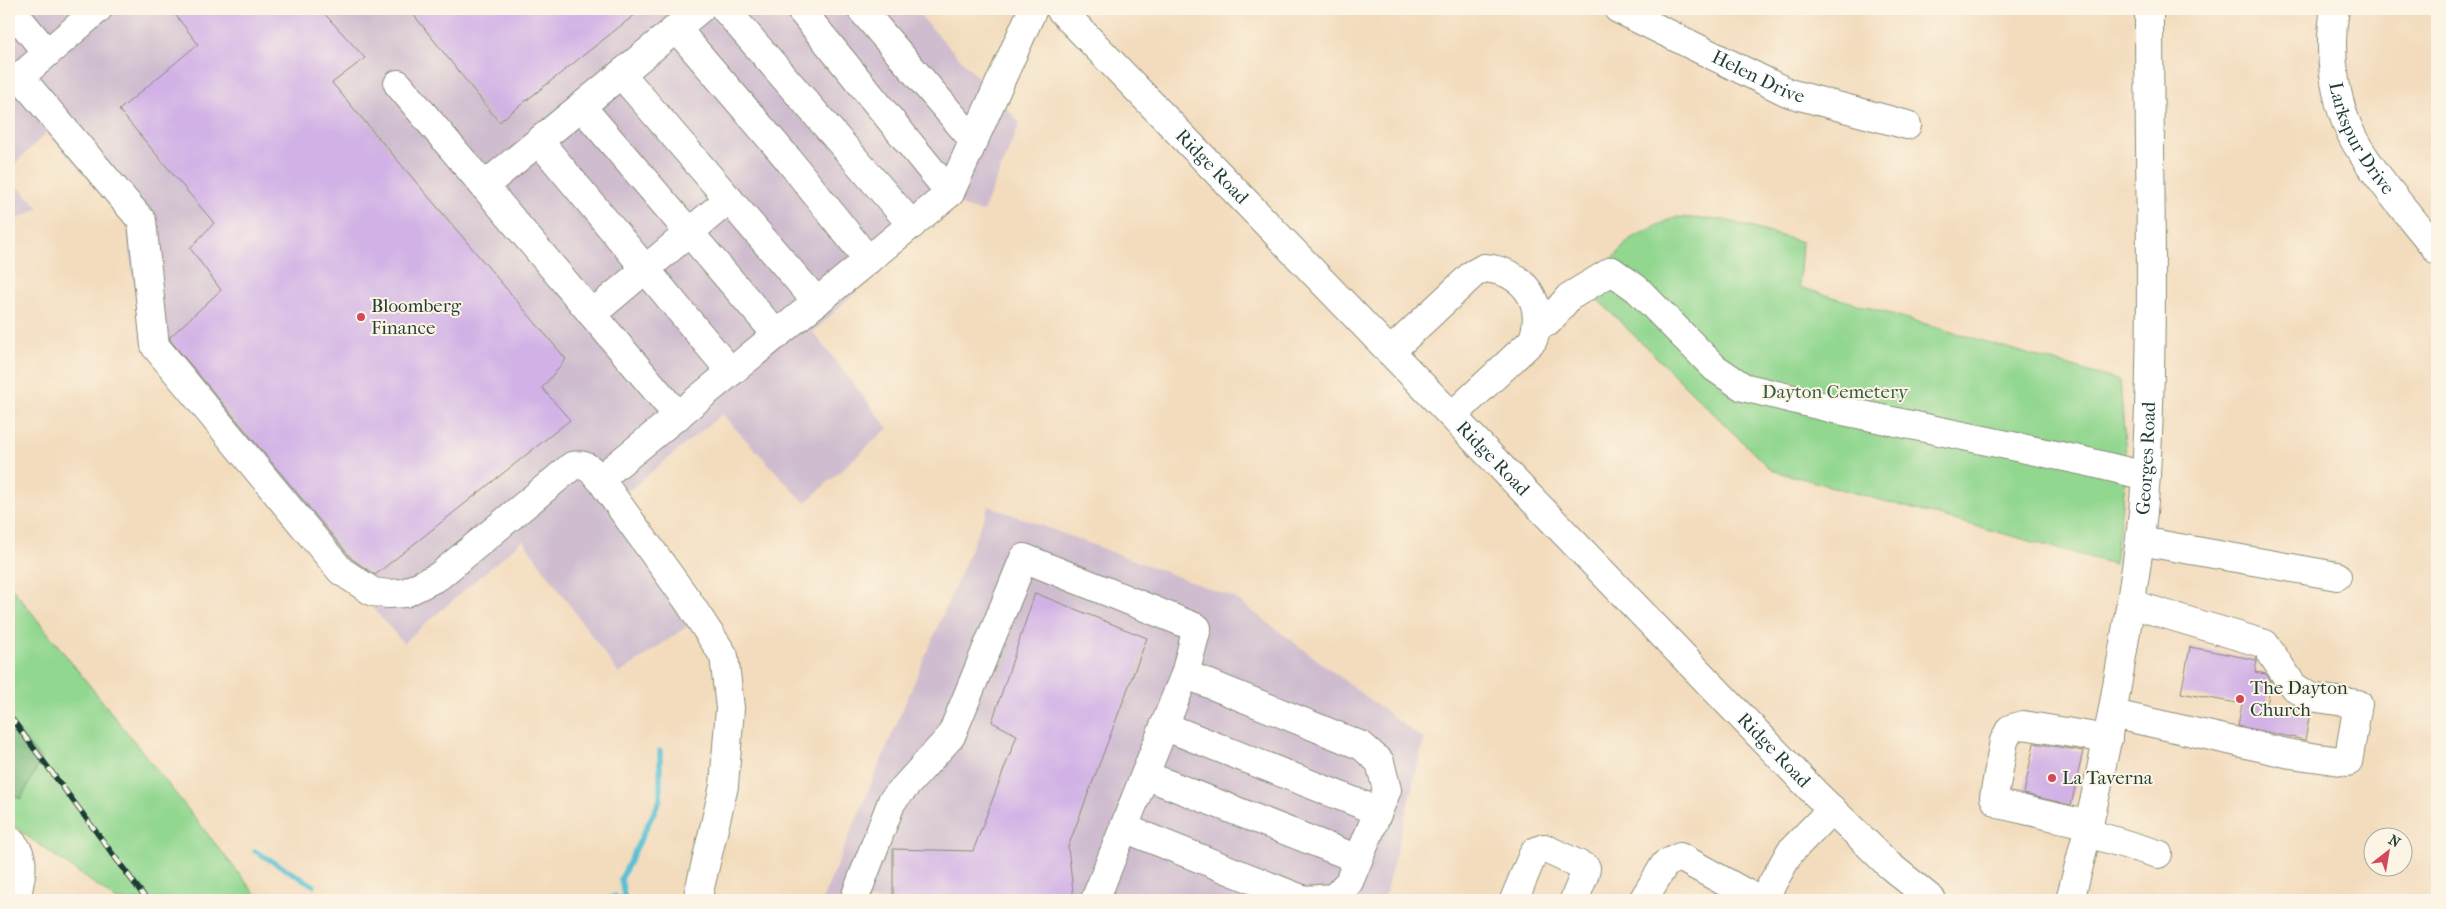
<svg xmlns="http://www.w3.org/2000/svg" width="2446" height="909" viewBox="0 0 2446 909" font-family="'IM FELL French Canon',serif">
<rect width="100%" height="100%" fill="#fcf5e5"/>
<filter id="ink" filterUnits="userSpaceOnUse"><feTurbulence type="fractalNoise" baseFrequency=".02" numOctaves="2"/><feDisplacementMap in="SourceGraphic" scale="10" xChannelSelector="R" yChannelSelector="G"/><feConvolveMatrix kernelMatrix="1 2 1 2 8 2 1 2 1" color-interpolation-filters="sRGB"/></filter>
<filter id="wash" filterUnits="userSpaceOnUse"><feTurbulence type="fractalNoise" baseFrequency=".0096" numOctaves="4" result="noise"/><feDisplacementMap in="SourceGraphic" scale="20" xChannelSelector="R" yChannelSelector="G"/><feGaussianBlur stdDeviation="1.12" result="paint"/><feColorMatrix in="noise" values="0 0 0 0 0 0 0 0 0 0 0 0 0 0 0 0 0 1.4 0 .05"/><feComposite in="paint" operator="in"/></filter>
<g filter="url(#wash)">
<rect width="100%" height="100%" fill="#f3dcbd"/>
<path fill="#cfbdcf" d="M9,9H914L1020,123L983,212L951,202L813,332L888,428L805,503L722,414L622,496L702,616L619,674L523,540L403,643L142,342L126,220L47,132L9,170Z
M9,177L39,208L9,224Z
M989,506L1235,598L1424,740L1384,900H822Z"/>
<path fill="#92d790" stroke="#588a62" d="M1674,217L1725,220L1802,242L1799,287L2120,381L2127,469L2114,564L1771,470L1587,289L1630,239Z
M9,584L260,900H117L9,823V795L21,799L41,759L9,722Z"/>
<path fill="#75b87a" stroke="#4a7a57" d="M9,722L41,759L21,799L9,795Z"/>
<g fill="none" stroke-linecap="round" stroke-linejoin="round">
<path stroke="#58c1d4" stroke-width="5.5" d="M255,851L313,885
M336,897L343,900
M605,900L615,896L621,900
M625,900L621,879L660,800V751"/>
</g>
<g id="blocks">
<path fill="#d2b2e6" d="M171,9H320L365,58L332,83L566,359L542,388L570,420L375,575L352,559L170,340V337L221,290L190,248L214,223L119,110L198,44Z
M409,9H642L499,122Z
M1035,593L1147,638L1068,847L1074,900H893V849L973,851L1017,735L992,722Z
M2190,647L2257,660L2255,672L2266,674L2271,681L2267,705L2310,713L2305,740L2238,726L2242,704L2181,693Z
M2034,743L2083,751L2071,805L2024,794Z"/>
</g>
</g>
<g filter="url(#ink)">
<use href="#blocks" fill-opacity="0" stroke="#898c78" stroke-width="1"/>
<g fill="none" stroke-linecap="round" stroke-linejoin="round">
<defs>
<g id="minor">
<path d="M11,9L47,53"/>
<path d="M98,9L20,77L142,221L155,346L341,571L373,592L388,594L405,593L439,576L572,466C586,463 591,469 600,479L688,601L724,656L730,708L724,786L697,900"/>
<path d="M725,9L912,225"/>
<path d="M800,9L950,193"/>
<path d="M861,9L974,141"/>
<path id="s1" d="M1060,9L1815,793L1889,865L1932,900"/>
<path id="s2" d="M1618,9L1789,93L1907,125"/>
<path id="s3" d="M2335,9C2327,53 2335,111 2360,150C2382,185 2411,217 2437,250"/>
<path d="M676,28L788,159L868,260"/>
<path d="M621,74L817,302"/>
<path d="M398,84L678,416"/>
<path d="M581,106L777,335"/>
<path d="M539,141L731,372"/>
<path d="M484,186L700,9"/>
<path d="M592,314L729,199"/>
<path d="M1538,325L1548,322L1569,297L1612,271L1637,289L1715,368L1743,387L1834,409L2084,461L2146,476"/>
<path d="M1390,352L1473,274L1484,268C1524,271 1546,302 1533,340L1452,416"/>
<path d="M600,479L950,193L1033,9"/>
<path d="M2140,541L2337,576"/>
<path d="M2113,714L2291,754L2348,762L2358,704L2310,697L2293,686L2265,644L2131,604"/>
<path d="M1164,726L1378,811"/>
<path d="M1145,775L1358,859"/>
<path d="M2090,825L2003,805L1996,801L1994,797L2004,741L2010,729L2023,725L2108,739"/>
<path d="M1124,828L1304,900L1334,898L1349,882L1387,790L1380,762L1362,746L1185,674"/>
<path d="M2088,833L2158,854"/>
<path d="M9,840C29,856 20,879 16,900"/>
<path d="M854,900L892,801L951,736L1024,558L1197,628L1185,674L1095,900"/>
<path d="M1514,900L1534,852L1544,848L1586,868L1584,876L1574,900"/>
<path d="M1643,900L1665,864L1680,857L1758,900"/>
<path d="M1763,900L1790,852L1832,809"/>
<path id="s4" d="M2070,900C2094,811 2112,722 2126,631C2135,579 2143,527 2146,474C2155,319 2149,164 2149,9"/>
</g>
</defs>
<use href="#minor" stroke="#898c78" stroke-width="30"/>
<use href="#minor" stroke="#fff" stroke-width="28"/>
<defs>
<path id="rail" d="M9,715L147,900"/>
</defs>
<use href="#rail" stroke="#1f3d34" stroke-width="5.5"/>
<use href="#rail" stroke="#fcf5e5" stroke-width="4" stroke-dasharray="11" stroke-linecap="butt"/>
</g>
</g>
<g fill="#d1495b" stroke="#fcf5e5" stroke-width="2">
<circle cx="361" cy="317" r="5"/>
<circle cx="2240" cy="699" r="5"/>
<circle cx="2052" cy="778" r="5"/>
</g>
<g text-anchor="middle" dominant-baseline="central" stroke-width="4" stroke-linejoin="round" paint-order="stroke">
<g font-size="19" fill="#1f3d34" stroke="#fcf5e5">
<text stroke="none"><textPath href="#s2" startOffset="156">Helen Drive</textPath></text>
<text stroke="none"><textPath href="#s3" startOffset="136">Larkspur Drive</textPath></text>
<text stroke="none"><textPath href="#s1" startOffset="219">Ridge Road</textPath></text>
<text stroke="none"><textPath href="#s1" startOffset="624">Ridge Road</textPath></text>
<text stroke="none"><textPath href="#s4" startOffset="449">Georges Road</textPath></text>
<text stroke="none"><textPath href="#s1" startOffset="1029">Ridge Road</textPath></text>
</g>
<g font-size="19" fill="#1f3d34" stroke="#fcf5e5" text-anchor="start">
<text x="371" y="306">Bloomberg<tspan x="371" dy="22">Finance</tspan></text>
<text x="2250" y="688">The Dayton<tspan x="2250" dy="22">Church</tspan></text>
<text x="2062" y="778">La Taverna</text>
</g>
<g font-size="19" fill="#365c46" stroke="#fcf5e5">
<text x="1835" y="392">Dayton Cemetery</text>
</g>
</g>
<rect width="2446" height="909" fill="none" stroke="#fcf5e5" stroke-width="30"/>
<g transform="translate(2388 852) rotate(31)"><circle r="24" fill="#fcf5e5" stroke="#a4ab9e"/>
<path d="M0-4L9 19L0 12L-9 19Z" fill="#d1495b"/>
<text y="-8" font-size="14" font-weight="bold" text-anchor="middle" fill="#1f3d34">N</text>
</g>
</svg>
